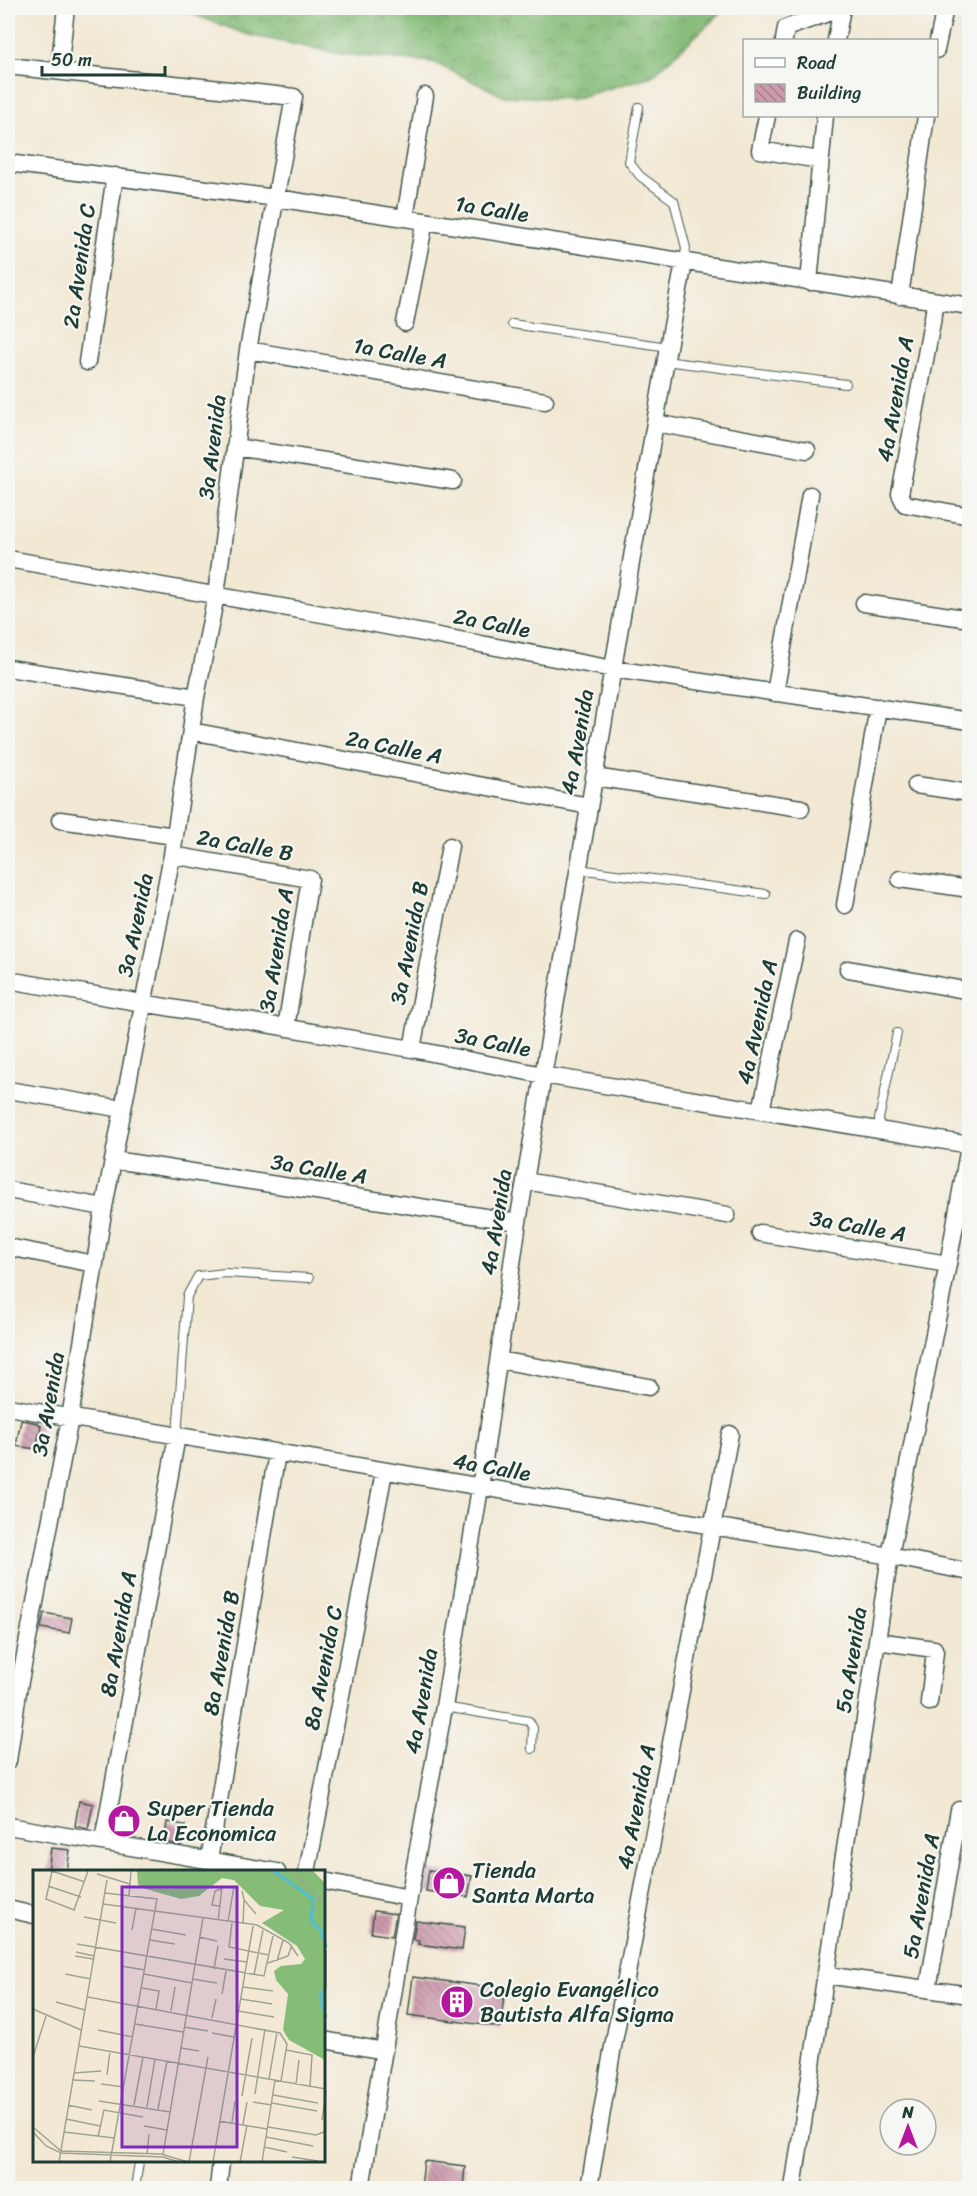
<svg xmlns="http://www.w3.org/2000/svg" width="977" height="2196" viewBox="0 0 977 2196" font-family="Sriracha,sans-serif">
<defs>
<pattern id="forest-crowns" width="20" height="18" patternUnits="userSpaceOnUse" patternTransform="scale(1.5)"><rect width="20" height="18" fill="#85bc78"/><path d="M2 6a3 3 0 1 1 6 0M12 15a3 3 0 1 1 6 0" fill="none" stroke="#6c9a63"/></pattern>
<pattern id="building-back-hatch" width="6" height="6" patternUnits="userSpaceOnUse" patternTransform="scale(1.5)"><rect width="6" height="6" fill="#cd9aad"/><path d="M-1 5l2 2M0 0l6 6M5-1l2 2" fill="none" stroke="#a67f8e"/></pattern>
</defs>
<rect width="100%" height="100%" fill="#f6f6f2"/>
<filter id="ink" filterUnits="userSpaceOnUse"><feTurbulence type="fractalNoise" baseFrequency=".0167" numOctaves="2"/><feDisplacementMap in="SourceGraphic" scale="12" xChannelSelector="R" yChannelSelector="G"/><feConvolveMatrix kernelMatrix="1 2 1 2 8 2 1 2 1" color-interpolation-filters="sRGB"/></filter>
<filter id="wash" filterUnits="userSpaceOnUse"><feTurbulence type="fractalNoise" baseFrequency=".008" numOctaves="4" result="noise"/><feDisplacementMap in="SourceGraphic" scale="24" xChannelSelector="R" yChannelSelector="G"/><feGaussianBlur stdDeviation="1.35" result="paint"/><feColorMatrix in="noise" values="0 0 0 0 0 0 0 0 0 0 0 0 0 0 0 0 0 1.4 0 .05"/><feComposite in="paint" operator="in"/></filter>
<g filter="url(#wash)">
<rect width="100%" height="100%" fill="#f2e8d3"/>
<path fill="url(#forest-crowns)" stroke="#527c56" stroke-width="1.5" d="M175,8H726L652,76L573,99L503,96L433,62L341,54L249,35Z"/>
<g id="blocks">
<path fill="url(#building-back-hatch)" d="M21,1420L38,1423L41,1426L36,1449L16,1446Z
M44,1613L72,1618L69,1633L41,1628Z
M79,1801L93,1804L88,1829L75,1826Z
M120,1809L133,1811L130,1833L116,1831Z
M167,1822L185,1825L181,1845L164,1842Z
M51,1848L70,1850L67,1872H48Z
M429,1870L472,1876L468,1897L426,1891Z
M374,1911L396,1914L392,1936L371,1933Z
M416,1921L465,1927L462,1950L418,1944L419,1940L413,1939Z
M413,1977L505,1989L500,2027L408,2015Z
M424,2161L465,2166L463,2188H421Z"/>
</g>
</g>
<g filter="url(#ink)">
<use href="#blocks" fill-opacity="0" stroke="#3f574c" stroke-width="1.5"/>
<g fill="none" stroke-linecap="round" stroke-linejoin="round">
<defs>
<path id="service" d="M639,107L629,162L640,176L674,201L686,248L684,262
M512,324L668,347
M665,361L846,384
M578,869L766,894
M880,1131L879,1119L897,1033
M177,1436L187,1296L198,1276L225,1273L309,1278
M444,1707L529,1721L533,1728L532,1749
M135,2188L139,2162"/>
<path id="minor" d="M784,40L786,28L842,8
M836,40L842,8
M936,50L945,8
M8,66L294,97L248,350L216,595L196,697L172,855L104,1207L70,1418L18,1692L8,1761
M59,71L66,8
M767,116L760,150L819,160
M8,163L276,198L970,306
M405,218L425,96
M809,282L825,116
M900,296L926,116
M936,301L900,494L905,504L970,516
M405,323L425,221
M248,350L545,401
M87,362L115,176
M655,423L807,450
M235,447L453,481
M8,559L328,615L613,669L970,721
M864,603L970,619
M8,668L196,697
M775,693L810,495
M191,731L589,806
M594,777L801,808
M916,785L970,793
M60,820L175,836
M172,855L310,879L286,1028
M900,879L970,889
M845,905L878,707
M848,969L970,991
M8,980L412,1049L543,1075L970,1145
M412,1049L450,846
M8,1090L123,1109
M761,1111L797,941
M114,1160L518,1222
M525,1181L727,1215
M8,1190L104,1207
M760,1233L948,1264
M8,1247L94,1264
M499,1360L649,1387
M8,1407L890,1556L970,1572
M877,1641L934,1649L935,1652L929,1702
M8,1826L277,1872
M103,1841L177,1436
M209,1860L277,1453
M307,1872L384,1472
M324,1881L409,1898
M8,1909L34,1915
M825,1975L970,1995
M928,1989L959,1810
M324,2040L384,2051
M218,2188L221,2162
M361,2188L409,1898L444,1707L480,1488L518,1222L668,347L684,263
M589,2188L612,2052L730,1434
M793,2188L890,1556L948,1264L970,1141"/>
</defs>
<use href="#service" stroke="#3f574c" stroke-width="10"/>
<use href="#minor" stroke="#3f574c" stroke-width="19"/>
<use href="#service" stroke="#fff" stroke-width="8"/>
<use href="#minor" stroke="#fff" stroke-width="16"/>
</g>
</g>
<defs>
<symbol id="shop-disc" viewBox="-11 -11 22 22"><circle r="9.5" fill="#b5179e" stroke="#f6f6f2"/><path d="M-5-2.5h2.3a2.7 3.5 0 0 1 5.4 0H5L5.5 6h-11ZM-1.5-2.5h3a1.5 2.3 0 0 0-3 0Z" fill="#fff"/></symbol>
<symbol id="building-disc" viewBox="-11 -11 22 22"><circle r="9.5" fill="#b5179e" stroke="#f6f6f2"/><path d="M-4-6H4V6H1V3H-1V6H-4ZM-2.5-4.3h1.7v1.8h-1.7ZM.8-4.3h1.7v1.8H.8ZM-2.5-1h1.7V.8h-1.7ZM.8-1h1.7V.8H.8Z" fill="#fff"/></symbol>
</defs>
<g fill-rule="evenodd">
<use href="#shop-disc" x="105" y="1802" width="38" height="38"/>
<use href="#shop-disc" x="430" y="1864" width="38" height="38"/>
<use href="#building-disc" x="438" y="1983" width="38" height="38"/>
</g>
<g text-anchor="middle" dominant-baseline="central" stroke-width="4.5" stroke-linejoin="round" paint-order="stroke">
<g font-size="22" fill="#1f3d34" stroke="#f6f6f2">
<text transform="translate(492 209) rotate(9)">1a Calle</text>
<text transform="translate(79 266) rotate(-82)">2a Avenida C</text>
<text transform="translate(400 353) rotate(10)">1a Calle A</text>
<text transform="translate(895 399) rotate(-80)">4a Avenida A</text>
<text transform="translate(212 447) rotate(-83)">3a Avenida</text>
<text transform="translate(492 623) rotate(11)">2a Calle</text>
<text transform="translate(577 742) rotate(-80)">4a Avenida</text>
<text transform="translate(394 747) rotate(11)">2a Calle A</text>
<text transform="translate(245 845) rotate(10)">2a Calle B</text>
<text transform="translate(135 925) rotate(-78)">3a Avenida</text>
<text transform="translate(409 943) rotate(-79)">3a Avenida B</text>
<text transform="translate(276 950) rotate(-81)">3a Avenida A</text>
<text transform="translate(757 1022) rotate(-78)">4a Avenida A</text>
<text transform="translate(493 1042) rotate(11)">3a Calle</text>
<text transform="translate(319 1169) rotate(9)">3a Calle A</text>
<text transform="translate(496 1222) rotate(-81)">4a Avenida</text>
<text transform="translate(858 1226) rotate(10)">3a Calle A</text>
<text transform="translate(48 1404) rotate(-80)">3a Avenida</text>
<text transform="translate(492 1467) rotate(10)">4a Calle</text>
<text transform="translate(118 1634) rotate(-80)">8a Avenida A</text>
<text transform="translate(221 1653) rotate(-80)">8a Avenida B</text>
<text transform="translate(851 1660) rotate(-81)">5a Avenida</text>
<text transform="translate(323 1668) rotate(-79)">8a Avenida C</text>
<text transform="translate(421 1701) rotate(-80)">4a Avenida</text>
<text transform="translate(636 1807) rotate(-79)">4a Avenida A</text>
<text transform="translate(921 1896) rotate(-80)">5a Avenida A</text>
</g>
<g font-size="22" fill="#1f3d34" stroke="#f6f6f2" text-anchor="start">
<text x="147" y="1808">Super Tienda<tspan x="147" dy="25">La Economica</tspan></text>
<text x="472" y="1870">Tienda<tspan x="472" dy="25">Santa Marta</tspan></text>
<text x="480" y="1989">Colegio Evangélico<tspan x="480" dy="25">Bautista Alfa Sigma</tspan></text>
</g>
</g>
<g transform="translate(33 1870)">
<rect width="292" height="292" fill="#f2e8d3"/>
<path d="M104,1H280L292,13V190L256,170L250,160L255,124L243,110L241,101L248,96L268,94L272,89L264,76L229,53L251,40L227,36L201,10L189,8L166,26L148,29L109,18L105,14Z" fill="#85bc78"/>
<path fill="none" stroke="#54bed1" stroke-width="3" d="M241,1L280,29L278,52L288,60L293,77M291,120L287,128L293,147"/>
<path fill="none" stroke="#9ea493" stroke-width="1.5" d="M19,1L13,29L41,40L55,1M19,1L52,12M260,1L293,37M64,4L97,14M15,16L48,27M209,21L211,30L223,44M72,23L124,29L77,292M96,26L98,1M70,34L224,55L256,73L265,86M186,36L179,35L182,21L188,19M51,47L83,53M185,51L189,17M195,52L201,16M199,53L196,77L236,85M210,54L211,31M118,59L153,65M99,60L103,38M166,67L184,71M117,70L142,74M44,74L231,106L240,66M293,81V118M43,82L61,86M42,86L60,89M191,89L214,92M244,91L250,70M235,93L255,86L259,75M88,96L112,100M181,99L185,76M32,104L58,109M111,104L159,113M221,105L230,60M159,109L184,113M210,117L240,121M109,118L126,121L123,139M189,124L193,101M55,127L247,163L254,174L248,211M208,129L239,134M23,132L52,140M0,139L48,160M138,141L142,117M205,141L241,147M179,148L183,129M102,154L150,162M151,157L175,161M65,160L100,167M179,163L201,167M46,176L293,219M148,178L166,181M253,180L279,185L277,216M0,187L13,146M41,203L68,201M74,205L77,181M236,209L244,162M39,210L62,211M68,214L91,217M263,214L266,190M222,224L232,159M240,225L285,233M209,226L219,168M66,231L137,242M220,232L239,235M239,233L284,241M35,235L59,240M101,235L110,187M114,237L122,189M125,239L134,191M33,249L67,256M289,250L293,221M186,251L234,259M199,252L202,231M210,254L214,232M111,256L134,260M0,257L28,281L128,284L155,292M235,257L283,265L293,261M0,262L13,276L28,283L130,287L146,292M31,262L81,268M65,267L71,240L110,247M233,267L280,276M231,277L254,282M114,284L116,264M130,284L170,48M259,287L285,291M26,292L74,10M156,292L175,187M180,292L220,56M207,292L214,255M229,292L242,210"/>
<path fill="#7b2cbf" fill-opacity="0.15" stroke="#7b2cbf" stroke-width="3" d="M89,17H204V277H89Z"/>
<rect width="292" height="292" fill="none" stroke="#1f3d34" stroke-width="3"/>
</g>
<rect width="977" height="2196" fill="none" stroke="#f6f6f2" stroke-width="30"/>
<rect x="743" y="39" width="195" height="78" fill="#f6f6f2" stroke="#a0aca6" stroke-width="1.5"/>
<rect x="755" y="58" width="30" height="9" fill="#ffffff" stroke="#a0aca6" stroke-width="1.5"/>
<text x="797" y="69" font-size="18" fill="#1f3d34">Road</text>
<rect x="755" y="84" width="30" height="18" fill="url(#building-back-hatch)" stroke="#a0aca6" stroke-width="1.5"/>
<text x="797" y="99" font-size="18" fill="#1f3d34">Building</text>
<g transform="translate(908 2127)"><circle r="28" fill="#f6f6f2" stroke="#a0aca6" stroke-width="1.5"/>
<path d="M0-4.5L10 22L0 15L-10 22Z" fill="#b5179e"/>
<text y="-9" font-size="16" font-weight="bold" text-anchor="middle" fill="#1f3d34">N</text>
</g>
<path d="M42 66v9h123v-9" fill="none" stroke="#1f3d34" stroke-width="3"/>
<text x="51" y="66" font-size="18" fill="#1f3d34" stroke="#f6f6f2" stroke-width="4.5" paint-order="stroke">50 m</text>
</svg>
